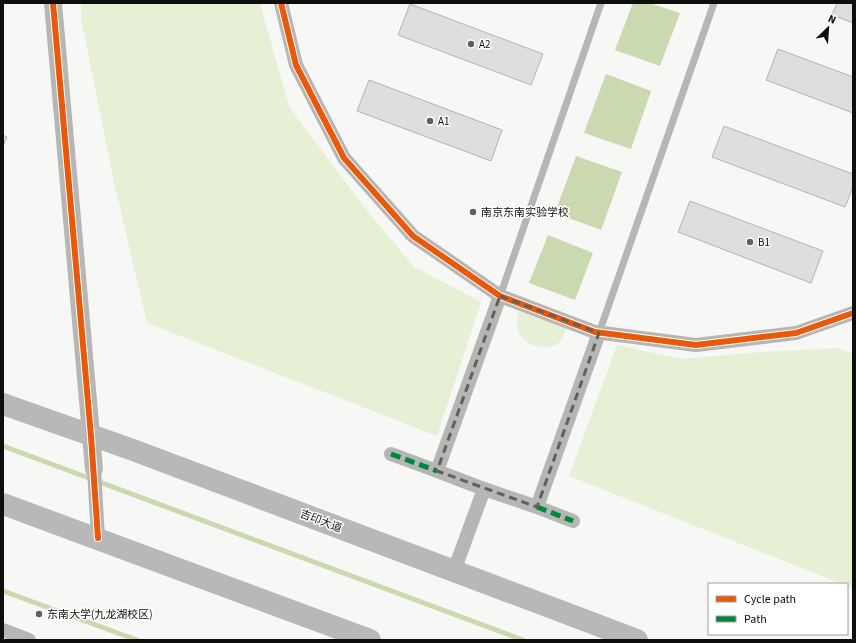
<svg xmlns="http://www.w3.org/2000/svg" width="856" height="643" viewBox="0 0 856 643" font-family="'Source Sans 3','Noto Sans SC',sans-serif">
<rect width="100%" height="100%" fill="#f7f7f6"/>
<path fill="#e6f0d4" d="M81,3H260L289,107L365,208L414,267L481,302L437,436L147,323L114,182L81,18Z
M519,311L566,328C564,334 563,341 557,344C543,353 520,343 517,327C516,322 518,316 519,311Z
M617,345L681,359L762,352L839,348L853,354V588L847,586V584H842L569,476Z"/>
<path fill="#cad9af" d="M633,3H649L680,13L660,66L615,50Z
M606,74L651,91L631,149L584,133Z
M576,156L622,172L601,230L555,213Z
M548,235L593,253L575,300L529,283Z"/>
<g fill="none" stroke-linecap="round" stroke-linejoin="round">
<path stroke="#cad9af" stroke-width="5" d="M3,446L523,640
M3,591L137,640"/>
</g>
<path fill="#dededd" stroke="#b3b3b2" d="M837,3H853V23L832,15Z
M410,4L543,54L531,85L398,35Z
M778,49L853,77V113L766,80Z
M369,80L502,130L491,161L357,111Z
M724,126L853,174V187L845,207L712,157Z
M3,135L7,137L3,146Z
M690,201L823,251L811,283L678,232Z"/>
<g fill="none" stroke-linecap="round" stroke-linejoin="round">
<path stroke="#b6b6b5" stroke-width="7" d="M500,296L601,3
M599,333L714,3"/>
<path stroke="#b6b6b5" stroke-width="14" d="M281,3L296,65L344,158L413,236L500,296L595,332L696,345L796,333L853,313
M391,454L437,471
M94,469L98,538
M484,489L537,507L599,333
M537,507L573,521
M454,571L484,489L437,471L500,296
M3,630L29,640"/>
<path stroke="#b6b6b5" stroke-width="18" d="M53,3L94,469"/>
<path stroke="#b8b8b8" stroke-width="22" d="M3,404L133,450L637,640
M3,504L370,640"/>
<path stroke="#00873e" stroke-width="5" stroke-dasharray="10 5" stroke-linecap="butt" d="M391,454L437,471
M537,507L573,521"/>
<defs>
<path id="cycleway" d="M53,3L91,436L98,538
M281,3L296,65L344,158L413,236L500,296L595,332L696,345L796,333L853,313"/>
</defs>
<use href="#cycleway" stroke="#fff" stroke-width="8"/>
<use href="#cycleway" stroke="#e8590c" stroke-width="6"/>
</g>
<path fill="none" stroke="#60605f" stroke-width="3" stroke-dasharray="8 5" stroke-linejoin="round" d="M500,296L599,333L537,507L437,471Z"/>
<g fill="#60605f" stroke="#fff" stroke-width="1.5">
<circle cx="471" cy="44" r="4"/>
<circle cx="430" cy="121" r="4"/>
<circle cx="473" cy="212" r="4"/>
<circle cx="750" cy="242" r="4"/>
<circle cx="39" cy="614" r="4"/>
</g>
<g text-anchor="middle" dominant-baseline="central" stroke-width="3" stroke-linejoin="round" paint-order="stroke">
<g font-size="11" fill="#0e0e0d" stroke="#fff" text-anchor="start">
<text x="479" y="44">A2</text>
<text x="438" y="121">A1</text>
<text x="481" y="212">南京东南实验学校</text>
<text x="758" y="242">B1</text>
<text x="47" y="614">东南大学(九龙湖校区)</text>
</g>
<g font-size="11" fill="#0e0e0d" stroke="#fff">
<text transform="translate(321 521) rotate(21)">吉印大道</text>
</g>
</g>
<rect width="856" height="643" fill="none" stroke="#0e0e0d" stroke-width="8"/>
<rect x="708" y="583" width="140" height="52" fill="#ffffff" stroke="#9f9f9e"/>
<rect x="716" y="596" width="20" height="6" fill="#e8590c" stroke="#9f9f9e"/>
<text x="744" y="603" font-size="12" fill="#0e0e0d">Cycle path</text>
<rect x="716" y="616" width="20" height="6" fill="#00873e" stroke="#9f9f9e"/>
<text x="744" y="623" font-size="12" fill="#0e0e0d">Path</text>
<g transform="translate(828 28) rotate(25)" stroke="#ffffff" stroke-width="3" paint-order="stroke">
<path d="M0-3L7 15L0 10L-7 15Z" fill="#0e0e0d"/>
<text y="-6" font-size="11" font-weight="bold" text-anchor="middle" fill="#0e0e0d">N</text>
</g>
</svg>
